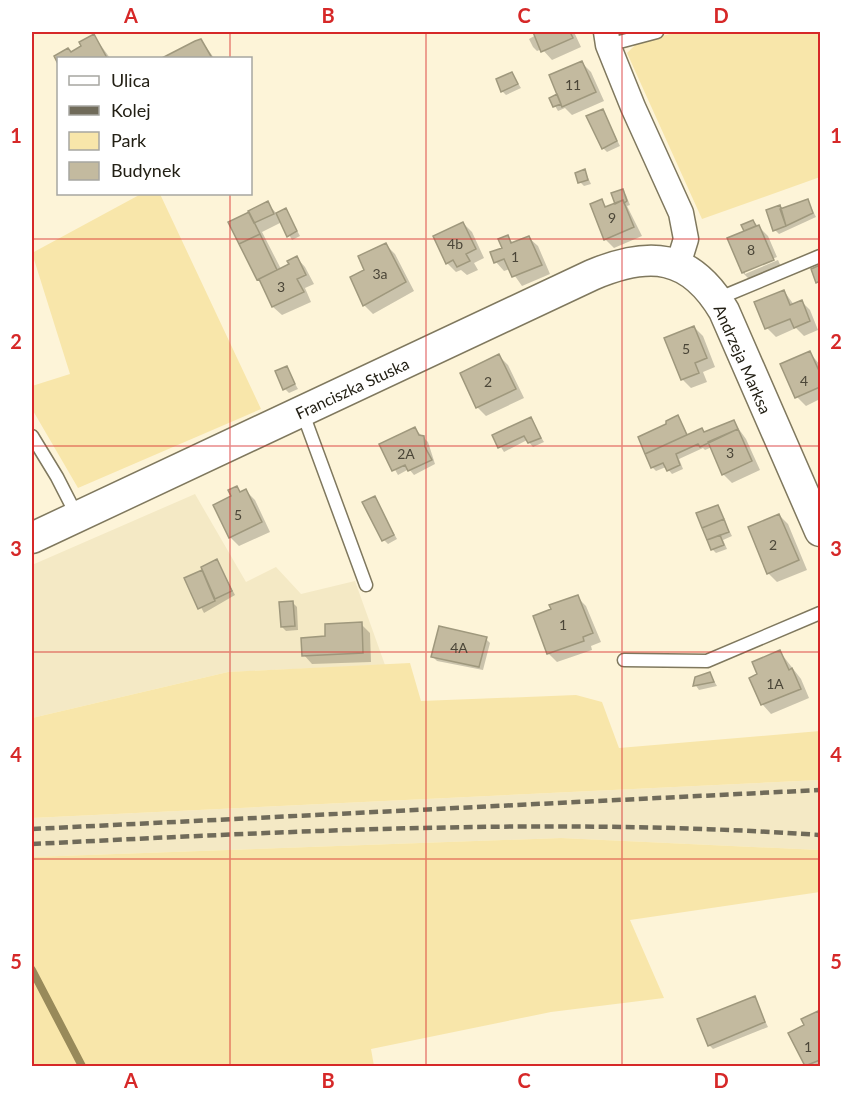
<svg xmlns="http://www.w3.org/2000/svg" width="852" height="1098" viewBox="0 0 852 1098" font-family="Lato,sans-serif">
<rect width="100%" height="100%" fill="#fdf4d8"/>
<path fill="#f4e9c5" d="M195,494L246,582L276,567L301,594L355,581L385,665L228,672L32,718V565Z
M820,780V850L561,838L32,857V818Z"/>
<path fill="#f8e6aa" d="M678,32H820V177L702,219L627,53L638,42Z
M141,194H160L261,409L78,488L32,409V386L70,374L32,253Z
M410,663L421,701L576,695L602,702L619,748L820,731V780L32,818V718L228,672Z
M561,838L820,850V892L630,920L664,998L551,1012L371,1049L374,1066H32V857Z"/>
<path fill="#0003" d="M535,32H574L581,47L552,60L542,49L537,51L533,47L529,39L536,35Z
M94,36L110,58L58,60L56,56L72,53Z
M201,40L214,58H164Z
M582,63L591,72L604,101L572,115L565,108L558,111L551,99L559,95Z
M512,74L521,88L506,95L502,91Z
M602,110L620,146L607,152L603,148Z
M585,171L591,184L584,186L580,182Z
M622,191L626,195L630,205L627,206L642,236L614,248L605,239L601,201L608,208L616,204Z
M808,201L816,217L779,234L775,230L782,210Z
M267,203L277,214L286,210L300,236L292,240L282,222L262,232L281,269L297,258L305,267L314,284L305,288L311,302L282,315L273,307L230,223Z
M753,221L768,236L777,257L745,270V274L778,260L782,269L752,282L743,273L729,239L746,232L743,226Z
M463,223L472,232L484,258L474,263L478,270L467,275L461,270L456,272L447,263Z
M508,237L514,244L529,238L538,246L550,274L522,286L510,269L504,271L496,262Z
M386,245L395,254L414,291L373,314L364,305L352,277L366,271Z
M784,291L794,305L802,302L810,310L818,330L804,336L796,328L776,337L767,328L756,303Z
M694,327L703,336L715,367L703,372L707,382L691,388L682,379Z
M810,353L820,365V399L806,406L797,397Z
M499,356L508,365L524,398L486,416L477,407Z
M286,368L298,389L289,393L285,389Z
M678,417L688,436L705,433L733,421L746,439L760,470L732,483L723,474L712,447L705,450L703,448L679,459L683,469L672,474L666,467L656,471L652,467L668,425Z
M530,419L544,442L533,447L527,440L504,452L494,436Z
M415,429L428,442L435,464L414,475L409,469L398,475L381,445Z
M237,488L241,493L246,491L255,500L270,532L239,546L230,537L233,497Z
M374,498L397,539L388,544L384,540Z
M717,507L732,536L723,540L727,549L716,553L712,549Z
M779,515L788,524L807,570L777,582L768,573Z
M217,561L235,595L204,613L186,579Z
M577,597L586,606L601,642L591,646L592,650L557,662L548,653Z
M293,603L297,607L298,630L286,631L282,627Z
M361,624L370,633L371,662L312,664L304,655Z
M486,639L490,643L483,670L437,661L433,657Z
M780,652L801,679L809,698L771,714L763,705L751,678L759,675Z
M710,674L717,686L699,690L694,683Z
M754,998L768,1027L713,1049L709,1045Z
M818,1013L820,1016V1066H807L790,1033L806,1026Z"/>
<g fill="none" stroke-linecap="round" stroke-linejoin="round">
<path stroke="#988a5a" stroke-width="8" d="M32,970L82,1066"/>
</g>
<path fill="#c3ba9f" stroke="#9f987d" stroke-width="1.5" d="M533,32H570L573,38L541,52Z
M94,34L107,58H58V64L54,56L68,48L71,52L81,46L79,42Z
M201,39L212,58H162L195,41Z
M582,61L596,92L562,107L549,75Z
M512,72L518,84L501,92L496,79Z
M557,94L561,104L553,107L549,98Z
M603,109L617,141L602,149L586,116Z
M585,169L588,180L578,183L575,173Z
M623,189L627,201L624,203L623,200L615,204L611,193Z
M602,199L605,207L623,200L634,227L604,240L590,204Z
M808,199L813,213L786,226L780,209Z
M268,201L274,214L254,223L248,211Z
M780,205L786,226L773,231L766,210Z
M286,208L297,231L287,237L276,213Z
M249,212L260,234L239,244L228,222Z
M753,220L756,226L744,231L741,225Z
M463,222L476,249L466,254L470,261L457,267L453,260L446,264L433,236Z
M759,225L774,260L742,273L727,238Z
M260,234L277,270L257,280L239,244Z
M508,235L511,243L529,236L542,265L512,277L504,259L494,263L490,252L502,248L498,239Z
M386,243L406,282L363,306L350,277L364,270L358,256Z
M297,256L306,275L297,279L304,292L272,307L259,279L289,264L287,261Z
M820,265V281L816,283L811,269Z
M784,290L790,305L802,300L810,321L794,328L790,319L765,329L754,302Z
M694,326L707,358L695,363L699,373L681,380L664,338Z
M810,351L820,373V387L795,398L780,364Z
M499,354L516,389L476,408L460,373Z
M287,366L295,384L283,390L275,371Z
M678,415L687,435L645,454L638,437L666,424V421Z
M531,417L541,438L528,443L524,436L498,448L492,435Z
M734,420L738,429L700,447L698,444L676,454L680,465L667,471L663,463L651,468L645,454L702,428L704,432Z
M415,427L419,435L424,436L425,447L432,460L408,471L405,465L392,471L379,444Z
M738,429L752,461L722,475L708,442Z
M237,486L240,492L246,489L262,522L229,538L213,505L231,496L228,490Z
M375,496L394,535L382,541L362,502Z
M718,505L724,519L702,528L696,513Z
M779,514L799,560L767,574L748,527Z
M724,519L729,532L707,540L702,528Z
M720,535L724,545L711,550L707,540Z
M217,559L232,591L215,599L201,567Z
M202,570L215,601L198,609L184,578Z
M578,595L593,633L583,637L584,641L547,654L533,616L551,609L549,605Z
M293,601L295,626L281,627L279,602Z
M362,622L363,653L302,656L301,638L325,636V624Z
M439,626L487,637L479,667L431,657Z
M780,650L789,670L792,668L801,689L761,705L749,678L757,674L752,662Z
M710,672L714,682L693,686L695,677Z
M755,996L765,1022L708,1046L697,1019Z
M818,1011L820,1017V1060L805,1066L788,1033L804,1025L801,1019Z"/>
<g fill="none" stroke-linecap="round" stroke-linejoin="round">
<defs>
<path id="service" d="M608,45L657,32
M717,299L820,256
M302,411L366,585
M32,436L57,477L77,516
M624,660L707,661L820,613"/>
<path id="minor" d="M606,32L608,45L633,107L681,213L686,239L678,265"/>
<path id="tertiary" d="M32,538L592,275C649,251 690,253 724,311L820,531"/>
</defs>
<use href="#service" stroke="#7f785e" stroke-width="15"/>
<use href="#minor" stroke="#7f785e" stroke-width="27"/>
<use href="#tertiary" stroke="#7f785e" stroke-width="33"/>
<use href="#service" stroke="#fff" stroke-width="12"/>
<use href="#minor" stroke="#fff" stroke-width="24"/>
<use href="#tertiary" stroke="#fff" stroke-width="30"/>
<path stroke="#706b5a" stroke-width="4.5" stroke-dasharray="9 4.5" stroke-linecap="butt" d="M32,829L820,790
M32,844C294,831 558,817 820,835"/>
</g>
<path fill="none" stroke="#d62828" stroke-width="1.5" stroke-opacity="0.55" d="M230,32V58M426,32V1066M622,32V1066M230,194V1066M32,239H820M32,446H820M32,652H820M32,859H820"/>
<g text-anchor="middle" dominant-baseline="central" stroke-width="4.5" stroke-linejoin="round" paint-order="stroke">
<g font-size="14" fill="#4b4638">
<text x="573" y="84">11</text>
<text x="612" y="217">9</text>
<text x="455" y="243">4b</text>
<text x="751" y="249">8</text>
<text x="515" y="256">1</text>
<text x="380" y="273">3a</text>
<text x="281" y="286">3</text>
<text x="686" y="348">5</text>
<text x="804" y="380">4</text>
<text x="488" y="381">2</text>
<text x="730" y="452">3</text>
<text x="406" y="453">2A</text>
<text x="238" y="514">5</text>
<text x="773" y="544">2</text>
<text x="563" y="624">1</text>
<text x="459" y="647">4A</text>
<text x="775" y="683">1A</text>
<text x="808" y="1046">1</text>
</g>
<g font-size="16" fill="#232015" stroke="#fff">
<text transform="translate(743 359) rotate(66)">Andrzeja Marksa</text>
<text transform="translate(352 388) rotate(-25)">Franciszka Stuska</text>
</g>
</g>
<rect width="852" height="1098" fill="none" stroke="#ffffff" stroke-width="66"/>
<rect x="57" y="57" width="195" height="138" fill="#ffffff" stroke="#a7a6a1" stroke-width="1.5"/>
<rect x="69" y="76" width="30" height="9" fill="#ffffff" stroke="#a7a6a1" stroke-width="1.5"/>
<text x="111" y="87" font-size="18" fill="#232015">Ulica</text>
<rect x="69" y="106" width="30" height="9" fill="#706b5a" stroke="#a7a6a1" stroke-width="1.5"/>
<text x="111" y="117" font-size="18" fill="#232015">Kolej</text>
<rect x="69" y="132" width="30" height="18" fill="#f8e6aa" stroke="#a7a6a1" stroke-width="1.5"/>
<text x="111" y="147" font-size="18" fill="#232015">Park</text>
<rect x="69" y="162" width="30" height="18" fill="#c3ba9f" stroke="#a7a6a1" stroke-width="1.5"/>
<text x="111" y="177" font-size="18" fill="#232015">Budynek</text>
<rect x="33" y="33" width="786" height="1032" fill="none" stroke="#d62828" stroke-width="2"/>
<g font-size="20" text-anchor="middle" font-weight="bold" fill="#d62828">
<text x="131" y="23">A</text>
<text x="328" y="23">B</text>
<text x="524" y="23">C</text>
<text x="721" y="23">D</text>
<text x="16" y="143">1</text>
<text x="836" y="143">1</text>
<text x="16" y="349">2</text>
<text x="836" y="349">2</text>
<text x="16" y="556">3</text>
<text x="836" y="556">3</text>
<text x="16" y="762">4</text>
<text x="836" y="762">4</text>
<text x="16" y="969">5</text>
<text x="836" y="969">5</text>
<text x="131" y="1088">A</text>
<text x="328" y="1088">B</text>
<text x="524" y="1088">C</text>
<text x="721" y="1088">D</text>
</g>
</svg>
